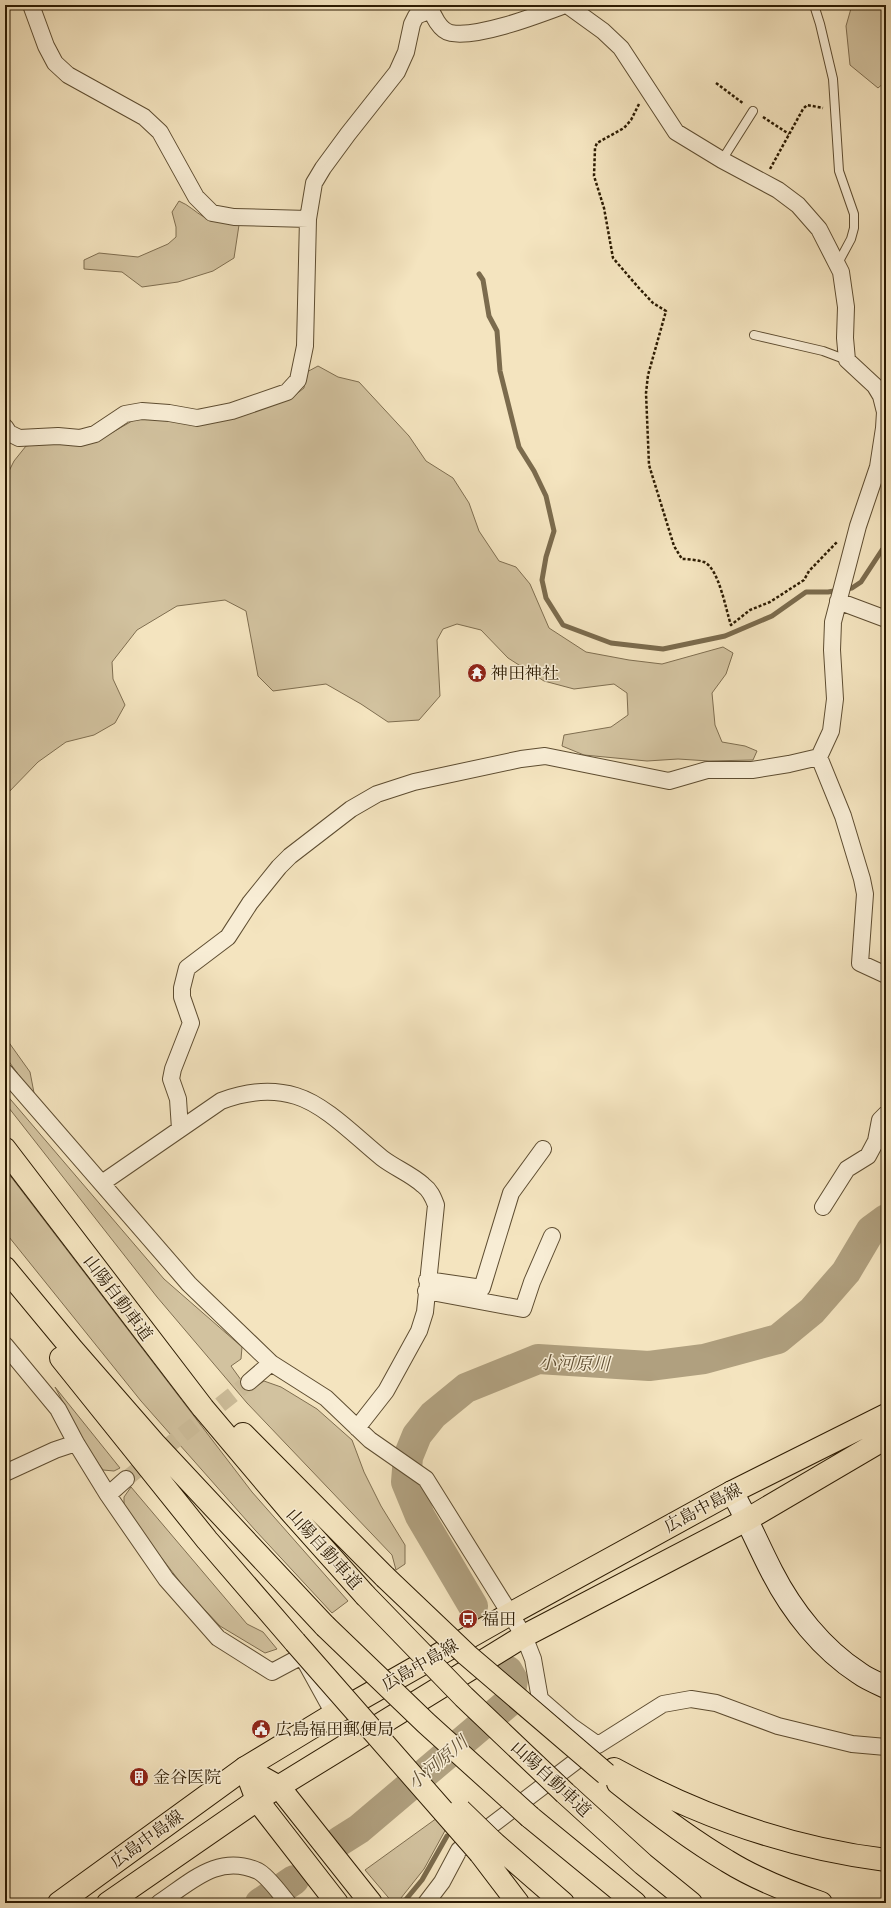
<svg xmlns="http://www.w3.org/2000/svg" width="891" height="1908" viewBox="0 0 891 1908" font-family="'IM FELL Double Pica','Noto Serif JP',serif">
<rect width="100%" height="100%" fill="#f4e4bf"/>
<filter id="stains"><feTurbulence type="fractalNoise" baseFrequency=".005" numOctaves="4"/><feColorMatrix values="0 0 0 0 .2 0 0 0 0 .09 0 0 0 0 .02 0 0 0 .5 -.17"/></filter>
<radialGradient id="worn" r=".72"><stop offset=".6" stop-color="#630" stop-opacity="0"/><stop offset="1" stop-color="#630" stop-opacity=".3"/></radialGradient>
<path fill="#d2c29f" stroke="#7f6e50" d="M852,5H886V81L878,88L850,65L846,26Z
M179,201C189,205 195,212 204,217C214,222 228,223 239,225L234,258L213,271L178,282L142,287L122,272L84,269V260L99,253L138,257L168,244L176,237V227L172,212Z
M318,366L338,377L359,382L409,436L426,461L453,478L469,503L479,531L499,561L516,567L530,584L549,628L586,652L629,660L662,664L723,647L733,653L726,674L712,693L715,725L722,742L745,746L757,751L753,760L709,761L678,759L647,761L584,755L562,746L564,735L611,727L628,715L627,693L614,684L574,689L544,681L508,658L481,630L457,624L443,629L437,640L440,696L419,720L388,722L361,704L326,684L273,691L258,676L246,611L225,600L177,606L137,630L112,662L113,679L125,705L115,723L94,735L66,742L38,762L5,796V479L14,461L26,446L55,441L83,445L113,432L139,417H233L290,399L304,388L305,373Z
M5,1037L30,1072L35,1098L5,1056Z
M5,1093L164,1279L242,1347L241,1359L231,1366L249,1391L264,1381L281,1387L317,1409L352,1440L364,1472L381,1506L405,1545V1564L396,1570L392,1555L247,1403L157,1297L5,1103Z
M5,1169L252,1492L348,1601L332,1613L255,1530L141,1401L5,1232Z
M55,1387L120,1468L114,1471L103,1470L87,1447Z
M131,1487L247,1624L263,1632L277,1649L265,1653L220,1626L187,1591L124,1509V1497Z
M437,1818L447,1827L424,1869L397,1903H393L365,1870Z"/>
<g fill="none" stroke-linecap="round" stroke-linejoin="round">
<path stroke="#7b6b4d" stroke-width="5" d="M479,274L483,280L489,316L497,331L500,371L519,447L534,471L546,496L554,531L546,557L542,580L546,598L563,625L611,643L663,649L725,636L772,616L806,592H828L852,588L861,582L882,550L886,548
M403,1903L422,1880L447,1836"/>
<path stroke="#b0a07f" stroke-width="30" d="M473,1606L420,1516L406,1482L408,1457L417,1435L433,1415L466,1388L538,1359L649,1366L704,1359L778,1339L812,1311L846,1272L871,1230L886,1219
M340,1841L359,1829L509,1702L513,1680L508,1671
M260,1903L294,1880"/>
<path stroke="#ccbc99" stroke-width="16" stroke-dasharray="16 8" stroke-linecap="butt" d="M126,1479L249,1382"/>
<defs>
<path id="lane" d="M814,5L820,24L833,79L839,171L854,214V228L851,239L837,265
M722,160L753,111
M754,335L823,351L847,360"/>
<path id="street" d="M31,5L46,46L55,63L68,75L144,117L160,132L196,197L212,213L234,217L308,219
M430,5C432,15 440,31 451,33C479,38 538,15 565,5
M567,5L603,31L621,48L676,132L722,160L778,190L798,205L819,229L841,272L846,307L845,338L847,360L875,386L881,396L885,412L884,428L878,467L858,526L833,622L832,650L835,699L831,731L819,757L843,816L862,879L865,894L860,963L886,975
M5,427L9,433L19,438L58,436L80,438L95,434L125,414L142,411L169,413L197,418L232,411L287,392L298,380L305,346L308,219L314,183L323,168L348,134L397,72L406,52L412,24L416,16L431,10
M838,601L886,619
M5,1072L189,1284L271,1363L326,1398L370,1440L426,1479L524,1636L533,1659L540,1699L571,1726L598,1745L663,1704L691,1699L716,1703L778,1726L852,1744L886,1747
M180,1129L178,1099L171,1079L173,1069L191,1023L182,997V988L187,968L228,937L250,903L279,867L290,856L351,809L377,794L414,782L521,759L545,756L669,781L707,770H752L789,764L819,757
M102,1183L221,1101C245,1092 270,1088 296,1096C326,1105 357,1138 382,1158C395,1168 411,1174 423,1185C430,1190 433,1197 436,1205L425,1312L419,1331L386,1391L357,1428
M823,1207L847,1169L868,1156L876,1141L880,1120L886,1114
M427,1280L482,1288L511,1193L543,1149
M426,1291L523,1309L532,1282L552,1236
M5,1345L58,1409L76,1443L108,1495L166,1579L218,1638L272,1672L302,1656L334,1714
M249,1382L271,1363
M5,1473L55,1450L76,1443
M108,1495L126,1479
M159,1903C191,1882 218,1853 258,1871C268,1876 281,1895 288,1903
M426,1903L442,1882L459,1850L592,1749"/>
<path id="secondary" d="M732,1492C747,1518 758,1545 772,1572C792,1611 822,1649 859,1673C867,1679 877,1683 886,1687"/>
<path id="primary" d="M59,1903L245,1768L334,1714L510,1614L732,1492L886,1415
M108,1903L257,1800L524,1636L748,1519L886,1438"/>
<path id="highway" d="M5,1149L203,1408L290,1511L365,1595
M5,1268L73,1350L154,1443L325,1626
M61,1358L207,1540L295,1642
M243,1434L385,1577
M245,1768L279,1787L371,1903
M245,1768L257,1800L337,1903
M614,1769C699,1816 789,1848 886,1860
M618,1783C653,1811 688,1838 727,1861C756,1879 789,1892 821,1903
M565,1793L643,1864L691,1903
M530,1817L635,1903
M493,1842L563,1903
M480,1853L518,1903"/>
</defs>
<use href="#lane" stroke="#5e4d31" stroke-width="10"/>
<use href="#street" stroke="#5e4d31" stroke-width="18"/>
<use href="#secondary" stroke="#2c1b02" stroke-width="24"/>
<use href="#primary" stroke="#2c1b02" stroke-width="24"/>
<use href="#highway" stroke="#2c1b02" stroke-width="24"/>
<path stroke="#2c1b02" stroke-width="2.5" stroke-dasharray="3 2" stroke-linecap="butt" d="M716,83L744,104
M639,104L631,120L624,128L597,143L595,148L594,176L604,208L613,258L638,287L653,303L666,311L648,375L646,393L649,465L674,546L682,559C689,559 697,560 704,562C719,568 726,611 731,625L750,610L770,602L804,580L809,571L837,542
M763,117L789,134
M770,169L803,109L807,105L823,108"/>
<use href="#lane" stroke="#f8edd5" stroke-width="8"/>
<use href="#street" stroke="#f8edd5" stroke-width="16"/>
<use href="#secondary" stroke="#f8edd5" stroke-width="22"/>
<use href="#primary" stroke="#f4e4bf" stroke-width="22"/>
<use href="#highway" stroke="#f4e4bf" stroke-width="22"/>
<defs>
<path id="highway-bridge" d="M385,1577L467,1655L606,1774
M365,1595L464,1697L565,1793
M325,1626L426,1723L530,1817
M295,1642L480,1853
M460,1810L493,1842"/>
</defs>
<use href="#highway-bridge" stroke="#2c1b02" stroke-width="24" stroke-linecap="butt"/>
<use href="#highway-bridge" stroke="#f4e4bf" stroke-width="22"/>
</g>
<defs>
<symbol id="temple-disc" viewBox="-11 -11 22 22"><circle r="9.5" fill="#8f2418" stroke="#f8edd5"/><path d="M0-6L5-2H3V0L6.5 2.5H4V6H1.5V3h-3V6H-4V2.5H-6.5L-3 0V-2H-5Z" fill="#fff"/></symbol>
<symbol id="bus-disc" viewBox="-11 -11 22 22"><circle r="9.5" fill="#8f2418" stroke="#f8edd5"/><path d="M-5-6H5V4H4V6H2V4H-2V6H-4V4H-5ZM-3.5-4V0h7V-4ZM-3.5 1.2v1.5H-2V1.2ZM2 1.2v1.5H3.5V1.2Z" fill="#fff"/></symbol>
<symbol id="civic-disc" viewBox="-11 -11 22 22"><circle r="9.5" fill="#8f2418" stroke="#f8edd5"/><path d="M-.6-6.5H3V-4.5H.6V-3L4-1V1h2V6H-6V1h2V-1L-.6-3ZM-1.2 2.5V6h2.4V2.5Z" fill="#fff"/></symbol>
<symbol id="building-disc" viewBox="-11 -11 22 22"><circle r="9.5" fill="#8f2418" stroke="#f8edd5"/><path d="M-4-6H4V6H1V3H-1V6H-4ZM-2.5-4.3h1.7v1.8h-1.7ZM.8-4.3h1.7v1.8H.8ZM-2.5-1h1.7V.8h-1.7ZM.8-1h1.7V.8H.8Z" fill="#fff"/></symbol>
</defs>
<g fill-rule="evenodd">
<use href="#temple-disc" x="466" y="662" width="22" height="22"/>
<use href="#bus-disc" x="457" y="1608" width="22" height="22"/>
<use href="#civic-disc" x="250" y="1718" width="22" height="22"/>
<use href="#building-disc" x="128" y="1766" width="22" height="22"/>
</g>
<g text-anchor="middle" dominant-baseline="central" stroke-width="3" stroke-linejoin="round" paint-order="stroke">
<g font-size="17" fill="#2c1b02" stroke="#f8edd5" text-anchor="start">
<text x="491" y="673">神田神社</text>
<text x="482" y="1619">福田</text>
<text x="275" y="1729">広島福田郵便局</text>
<text x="153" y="1777">金谷医院</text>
</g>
<g font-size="17" fill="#2c1b02" stroke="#f8edd5">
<text transform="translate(118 1298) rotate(53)">山陽自動車道</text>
<text transform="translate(703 1508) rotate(-28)">広島中島線</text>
<text transform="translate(324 1549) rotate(48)">山陽自動車道</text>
<text transform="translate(420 1665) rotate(-30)">広島中島線</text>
<text transform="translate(551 1779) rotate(43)">山陽自動車道</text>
<text transform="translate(147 1839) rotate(-36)">広島中島線</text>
</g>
<g font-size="18" font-style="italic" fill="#615034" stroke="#f8edd5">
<text transform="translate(574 1364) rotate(1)">小河原川</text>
<text transform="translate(438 1763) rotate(-40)">小河原川</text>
</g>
</g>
<rect width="891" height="1908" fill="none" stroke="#f4e4bf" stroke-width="20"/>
<rect x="6" y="6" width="879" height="1896" fill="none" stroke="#2c1b02" stroke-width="2"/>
<rect x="10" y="10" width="871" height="1888" fill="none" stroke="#2c1b02"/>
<rect width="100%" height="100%" filter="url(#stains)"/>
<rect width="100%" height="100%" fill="url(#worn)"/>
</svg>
